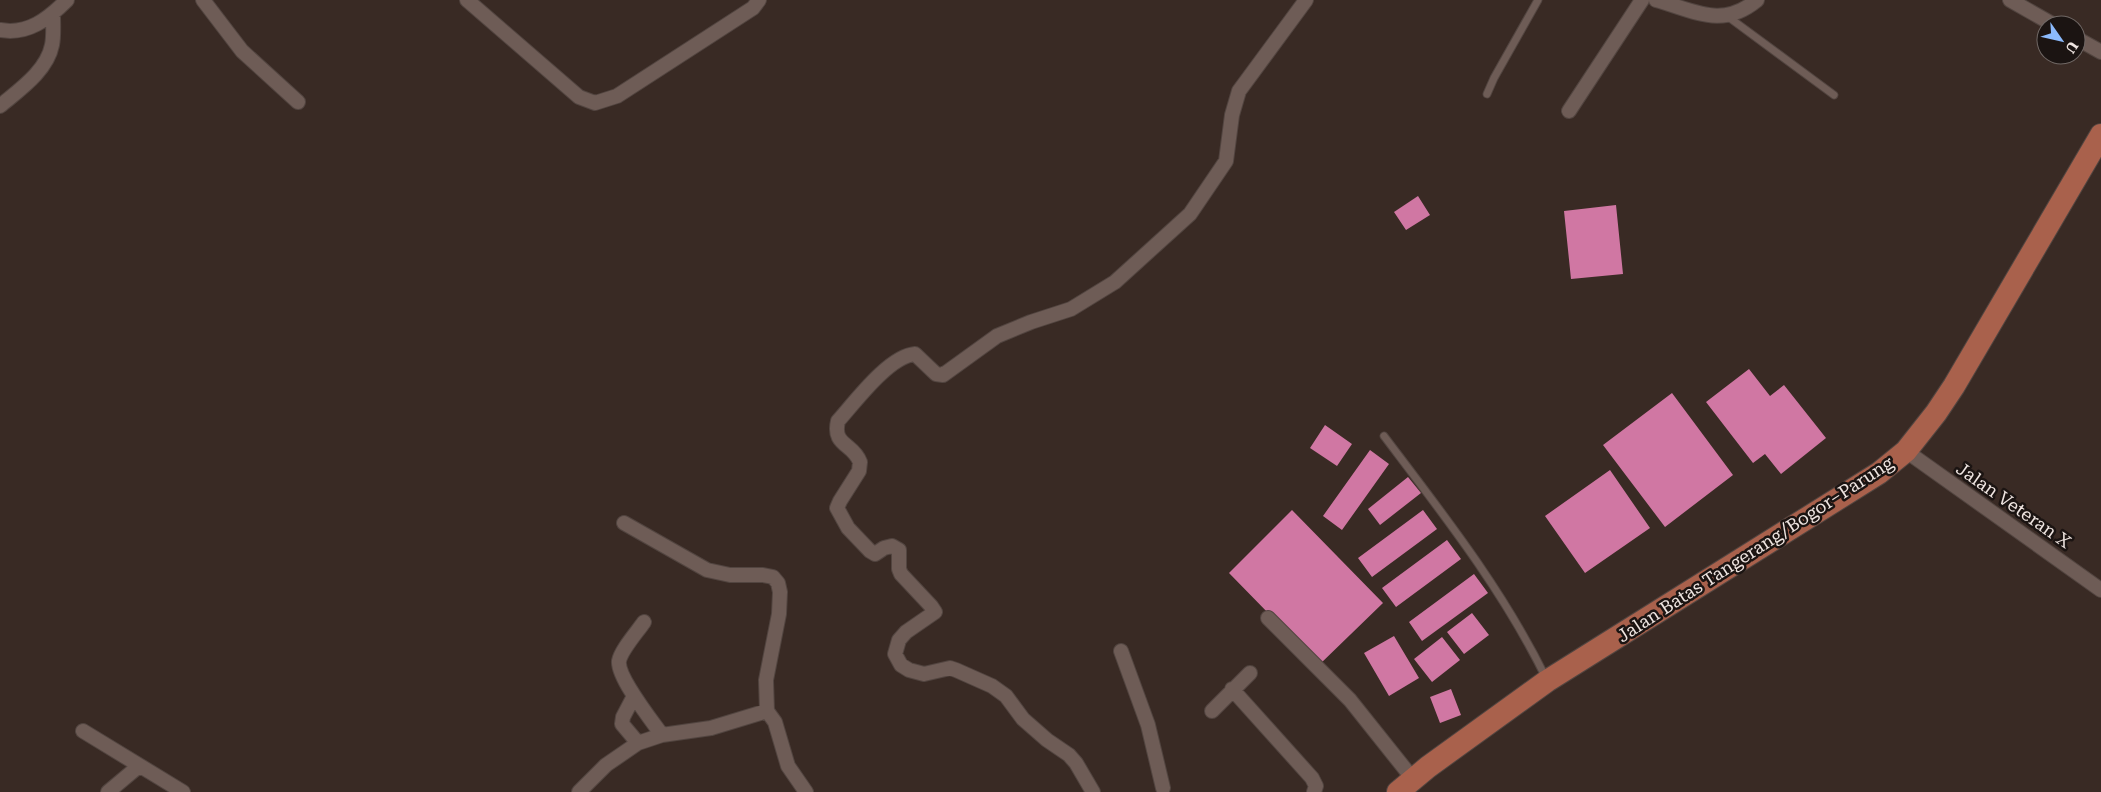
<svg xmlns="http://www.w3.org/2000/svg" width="2101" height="792" viewBox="0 0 2101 792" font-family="'Roboto Serif',serif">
<rect width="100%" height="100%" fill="#392a24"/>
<path fill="#d077a3" d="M1418,196L1430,215L1406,230L1394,212Z
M1616,205L1623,274L1571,279L1564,211Z
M1749,369L1770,396L1784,385L1826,438L1781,474L1765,454L1753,463L1706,402Z
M1672,393L1733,475L1665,527L1603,445Z
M1325,425L1352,444L1337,466L1310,448Z
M1370,450L1389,464L1342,530L1323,516Z
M1610,470L1650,528L1585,573L1545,516Z
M1408,477L1421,493L1380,525L1368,509Z
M1292,510L1383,603L1319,665L1229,573Z
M1423,510L1437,529L1372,577L1358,558Z
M1447,540L1461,559L1396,607L1382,588Z
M1474,574L1488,593L1422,641L1409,622Z
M1472,613L1489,635L1464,654L1447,632Z
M1394,636L1419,678L1389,696L1364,653Z
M1442,637L1460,660L1432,682L1414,659Z
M1451,689L1461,715L1440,723L1430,697Z"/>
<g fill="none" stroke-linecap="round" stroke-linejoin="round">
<defs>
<path id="lane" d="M1727,16L1834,95
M1487,94L1494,78L1538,0
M1384,436C1443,514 1503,590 1546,678"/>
<path id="street" d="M203,0L242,51L298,102
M467,0L579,97L595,103L617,96L753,8L759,0
M1656,0C1695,11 1722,29 1757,0
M2010,0L2054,25
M0,30C28,35 48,19 67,0
M2076,38L2101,52
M0,106C19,90 47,71 52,45C54,36 53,24 53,14
M1569,111L1642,0
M1906,451L2101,590
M624,523L707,570L730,575H763L773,577L778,583L780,592L779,614L766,680L767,711L775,722L788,766L806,792
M1268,618L1350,700L1413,779
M644,622C638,631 621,650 619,661C617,677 652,721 662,735
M1121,651L1148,725L1163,788
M1232,689L1312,778L1316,786L1314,792
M634,696L623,717L622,724L638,743
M1212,711L1250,673
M83,731L183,792
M108,792L139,766
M579,792L606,765L638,743L662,735L711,728L767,711
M1093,792L1076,763L1069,755L1047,740L1023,719L1006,696L992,686L956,670L950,668L924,674L909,670L901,665L895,654L899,640L906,632L935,612L931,606L901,574L899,569V550L892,546L884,548L875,554L870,551L848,528L837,508L840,501L859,471L860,462C853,443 832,446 838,421C855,402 889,356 915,354L936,374L943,375L997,336L1031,322L1071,309L1115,282L1190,214L1226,161L1232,115L1239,91L1306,0"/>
<path id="primary" d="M1398,792L1428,767L1547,681L1879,473L1906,451L1936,413L1954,386L2101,135"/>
</defs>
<use href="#lane" stroke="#524540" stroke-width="9"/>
<use href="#street" stroke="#524540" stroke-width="16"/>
<use href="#primary" stroke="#524540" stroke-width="24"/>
<use href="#lane" stroke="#6e5c56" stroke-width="7"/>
<use href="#street" stroke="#6e5c56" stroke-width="14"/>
<use href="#primary" stroke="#a9614c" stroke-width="22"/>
</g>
<g text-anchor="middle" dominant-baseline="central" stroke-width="5" stroke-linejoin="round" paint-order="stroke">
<g font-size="18" fill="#efe5e1" stroke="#1b1412">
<text transform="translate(2014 505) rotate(35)">Jalan Veteran X</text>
<text transform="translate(1755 549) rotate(-33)">Jalan Batas Tangerang/Bogor–Parung</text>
</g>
</g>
<g transform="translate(2061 40) rotate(124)"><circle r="24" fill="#1b1412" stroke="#706865"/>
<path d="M0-4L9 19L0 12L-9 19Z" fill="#8bbafc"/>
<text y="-8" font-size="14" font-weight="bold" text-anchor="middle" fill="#efe5e1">U</text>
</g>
</svg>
